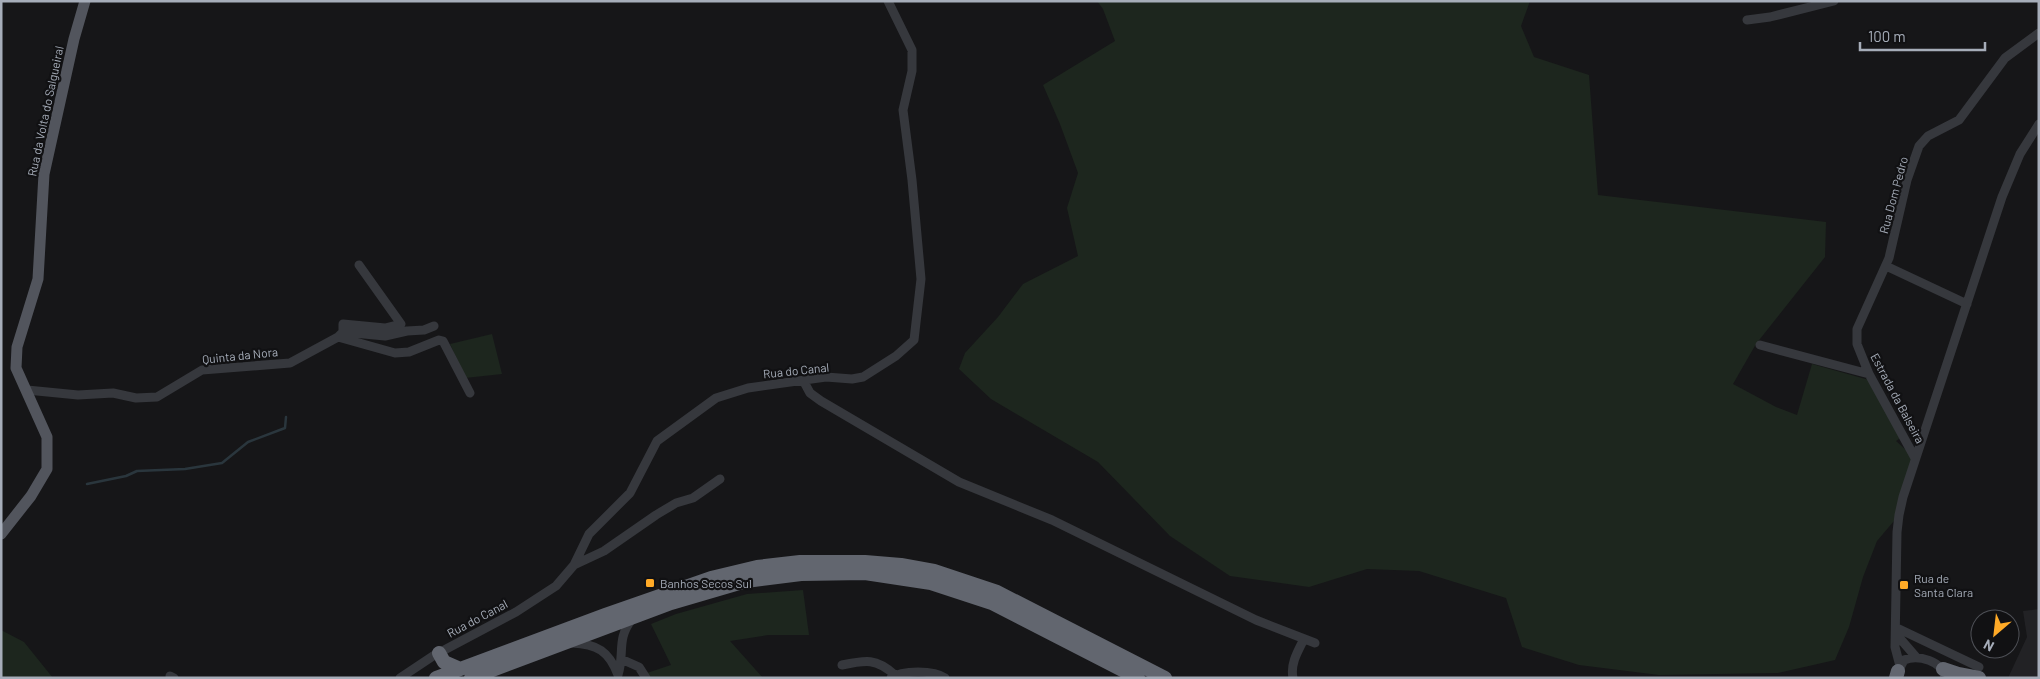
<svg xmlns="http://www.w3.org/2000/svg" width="2040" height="679" viewBox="0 0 2040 679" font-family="Barlow,sans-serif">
<rect width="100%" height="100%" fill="#161618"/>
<path fill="#222225" d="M2039,609V678H2008L2027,637L2023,611Z"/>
<path fill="#1d261e" d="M1097,1H1530L1521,26L1534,57L1589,75L1598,195L1826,222L1825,257L1756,344L1733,384L1776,407L1797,415L1812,364L1869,380L1902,437L1896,441L1915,458L1899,515L1877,541L1863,577L1849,627L1835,660L1778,673L1659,675L1579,665L1522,647L1506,598L1419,571L1367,569L1309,587L1230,576L1170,536L1098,462L991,399L959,369L965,353L998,317L1023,284L1078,256L1067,208L1078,173L1060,124L1043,85L1115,41L1103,9Z
M492,334L502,374L465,378L450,344Z
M803,590L809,635H768L730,641L763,678H650L647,673L671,665L651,624L676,614L747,594Z
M1,630L24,642L53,678H1Z"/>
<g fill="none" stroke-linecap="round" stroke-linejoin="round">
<path stroke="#2a363d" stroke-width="2.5" d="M87,484L126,476L137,471L185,469L222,463L248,442L285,428L286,417"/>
<path stroke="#36383d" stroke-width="9" d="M1747,20L1770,17L1834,1
M1886,266L1967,304
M343,332L385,336L407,331L424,330L434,326
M338,337L395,353L409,352L439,340L443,341L470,393
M1760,345L1869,374
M803,380L810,393L821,401L959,482L1052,520L1256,620L1315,643
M27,390L78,395L113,393L136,398L157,397L202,370L290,363L338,337L343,332V324L385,328L401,324L359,265
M1915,458L1869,374L1857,344V329L1889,258L1907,180L1919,146L1928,136L1959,120L2005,58L2039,33
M574,565L604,551L656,515L676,503L693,498L720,479
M1897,628L1979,667
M1897,635L1916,657
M572,643C597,644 609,651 618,675
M621,659L639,667L646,678
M842,665C866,660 876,658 895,675
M1900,666L1895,647L1897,532L1899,515L1903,497L2002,197L2020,154L2039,124
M1899,670L1904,660C1918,654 1943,661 1945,678
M618,675C625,652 616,640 632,619
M170,676L174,678
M400,678L433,656L516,612L556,586L574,565L589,534L630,493L657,441L716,398L748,388L826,377L852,379L863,377L896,356L914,340L921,279L912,180L903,110L912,71V50L888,1
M891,678C902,670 934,670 945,678
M1293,678C1290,664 1298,651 1304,639"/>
<path stroke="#52555d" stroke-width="11" d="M1,534L31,496L47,469V437L16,368L17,347L38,279L44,174L74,39L85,1"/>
<path stroke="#62666f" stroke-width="14" d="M439,653L444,662L460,669
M1943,669L1958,674L1979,678
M436,678L605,615L711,578L757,567L800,562H865L901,565L934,571L997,592L1165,678
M471,678L671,603L746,581L801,574L865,573L931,583L992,603L1138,678
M1896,678L1898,671"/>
</g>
<g fill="#ffaa27" stroke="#111113" stroke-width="2">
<rect x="645" y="578" width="10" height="10" rx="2.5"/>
<rect x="1899" y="580" width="10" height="10" rx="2.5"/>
</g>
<g text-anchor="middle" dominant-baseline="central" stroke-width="4.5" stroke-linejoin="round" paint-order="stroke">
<g font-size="12" fill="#a6adb9" stroke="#111113">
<text transform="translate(45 111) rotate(-78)">Rua da Volta do Salgueiral</text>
<text transform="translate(1893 195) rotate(-75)">Rua Dom Pedro</text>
<text transform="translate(240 355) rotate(-6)">Quinta da Nora</text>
<text transform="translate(796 370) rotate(-6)">Rua do Canal</text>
<text transform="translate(1898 398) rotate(62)">Estrada da Balseira</text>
<text transform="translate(477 618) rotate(-28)">Rua do Canal</text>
</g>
<g font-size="12" fill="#a6adb9" stroke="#111113" text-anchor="start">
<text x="1914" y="578">Rua de<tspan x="1914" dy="14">Santa Clara</tspan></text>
<text x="660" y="583">Banhos Secos Sul</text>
</g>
</g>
<rect width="2040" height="679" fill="none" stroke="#a6adb9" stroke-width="5"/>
<g transform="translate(1995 634) rotate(208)"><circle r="24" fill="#111113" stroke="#4d4f55"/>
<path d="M0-4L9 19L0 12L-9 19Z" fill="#ffaa27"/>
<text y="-8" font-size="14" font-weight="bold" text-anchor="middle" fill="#a6adb9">N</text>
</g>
<path d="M1860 42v8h125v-8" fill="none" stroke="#a6adb9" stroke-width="2.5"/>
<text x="1868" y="42" font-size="15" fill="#a6adb9" stroke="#111113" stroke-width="4" paint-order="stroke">100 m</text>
</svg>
